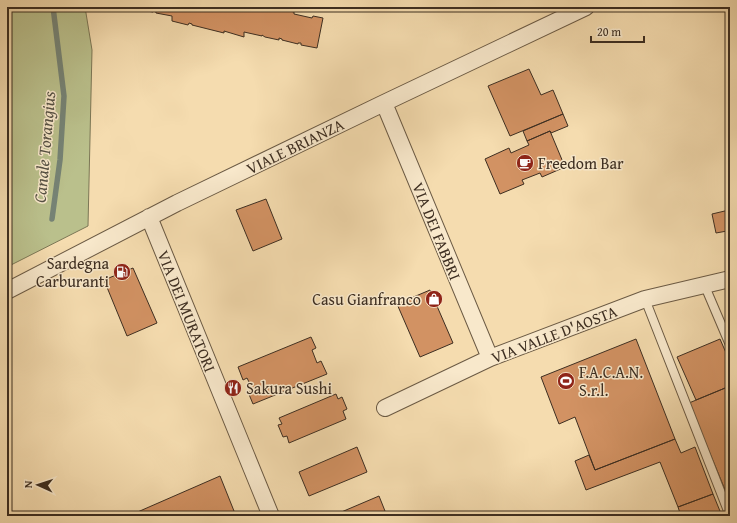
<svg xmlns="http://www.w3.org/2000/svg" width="737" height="523" viewBox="0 0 737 523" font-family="'Gentium Book Plus',serif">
<rect width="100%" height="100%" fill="#f5dcaf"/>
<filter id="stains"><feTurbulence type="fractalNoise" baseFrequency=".005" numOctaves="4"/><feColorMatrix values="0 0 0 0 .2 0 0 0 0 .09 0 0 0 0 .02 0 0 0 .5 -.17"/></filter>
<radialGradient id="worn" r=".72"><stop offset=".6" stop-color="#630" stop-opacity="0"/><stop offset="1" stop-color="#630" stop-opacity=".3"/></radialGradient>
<path fill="#bac08c" stroke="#7c7756" d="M7,7H85L92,50L88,226L7,267Z"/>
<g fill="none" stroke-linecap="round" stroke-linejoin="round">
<path stroke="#768375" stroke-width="5.5" d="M52,219L60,160L64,96L53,7
M7,249H9"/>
</g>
<path fill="#d29263" stroke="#3d2e21" d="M136,7H262L276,10V8L294,12V14L312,18L313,16L323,18L317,48L301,45V43H298V44L282,40V39L279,38V40L265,37L262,35V36L244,32V37L224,31V33L192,25V24L189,23L188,25L172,21V16L156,13V12L153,11V12L135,9Z
M529,69L541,95L553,90L563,114L510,136L488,86Z
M563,114L568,126L551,133L550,131L527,141L523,131Z
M550,131L565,167L542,177L540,173L522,180L524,184L500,194L485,159L509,148L511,153L529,145L527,141Z
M266,199L282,239L253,251L236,210Z
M729,210L730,213V248L727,231L716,233L712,214Z
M133,268L157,323L127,336L104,280Z
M430,290L453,343L420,357L397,304Z
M311,337L316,348L312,350L317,363L321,361L327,374L253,404L248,392L253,390L247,378L243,380L238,367Z
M636,339L675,439L595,470L575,417L559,424L541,377Z
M720,339L730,362V386L696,400L677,357Z
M730,386V490L726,492L689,403Z
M336,394L338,399L342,397L347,409L343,411L346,419L289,443L287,436L283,437L278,425L282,424L279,418Z
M675,439L681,453L695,447L713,494L678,507L660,462L586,490L575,461L589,455L595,470Z
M357,447L367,472L309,496L299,472Z
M220,476L236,516H134L133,514Z
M730,490V502L726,492Z
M713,494L722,516H681L678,507Z
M379,496L387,516H332Z"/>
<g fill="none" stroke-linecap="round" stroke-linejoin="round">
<defs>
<path id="service" d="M704,284L730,345
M645,299L730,516"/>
<path id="minor" d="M384,103L490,358
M149,217L271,516
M7,291L177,203L384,103L586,7
M385,408L490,358L645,299L730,279"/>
</defs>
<use href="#service" stroke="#6b5a44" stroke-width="10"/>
<use href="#minor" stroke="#6b5a44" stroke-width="18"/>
<use href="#service" stroke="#f8e8cb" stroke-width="8"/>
<use href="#minor" stroke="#f8e8cb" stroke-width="16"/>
</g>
<defs>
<symbol id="cafe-disc" viewBox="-11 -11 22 22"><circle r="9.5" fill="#8f2418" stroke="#f8e8cb"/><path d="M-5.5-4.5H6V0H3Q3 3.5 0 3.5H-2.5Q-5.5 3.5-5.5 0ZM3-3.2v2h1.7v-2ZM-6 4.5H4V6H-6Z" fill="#fff"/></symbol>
<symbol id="fuel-disc" viewBox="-11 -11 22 22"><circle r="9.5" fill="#8f2418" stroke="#f8e8cb"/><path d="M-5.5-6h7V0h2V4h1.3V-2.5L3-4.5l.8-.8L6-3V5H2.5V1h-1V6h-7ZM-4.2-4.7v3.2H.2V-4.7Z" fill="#fff"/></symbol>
<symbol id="shop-disc" viewBox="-11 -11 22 22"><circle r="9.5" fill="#8f2418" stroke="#f8e8cb"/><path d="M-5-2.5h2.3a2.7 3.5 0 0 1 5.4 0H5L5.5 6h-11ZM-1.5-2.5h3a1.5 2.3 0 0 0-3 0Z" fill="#fff"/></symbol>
<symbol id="stadium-disc" viewBox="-11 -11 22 22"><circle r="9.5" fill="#8f2418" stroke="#f8e8cb"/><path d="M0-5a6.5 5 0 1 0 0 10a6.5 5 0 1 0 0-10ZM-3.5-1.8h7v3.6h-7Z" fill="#fff"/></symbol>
<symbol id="restaurant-disc" viewBox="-11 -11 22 22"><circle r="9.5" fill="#8f2418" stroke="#f8e8cb"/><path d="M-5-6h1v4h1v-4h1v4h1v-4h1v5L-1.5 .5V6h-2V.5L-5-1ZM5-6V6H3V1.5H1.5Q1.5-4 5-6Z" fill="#fff"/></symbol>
</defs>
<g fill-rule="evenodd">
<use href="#cafe-disc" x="515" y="153" width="20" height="20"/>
<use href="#fuel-disc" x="112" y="262" width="20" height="20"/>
<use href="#shop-disc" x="424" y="289" width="20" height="20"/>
<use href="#stadium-disc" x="556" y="371" width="20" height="20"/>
<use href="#restaurant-disc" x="223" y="378" width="20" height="20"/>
</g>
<g text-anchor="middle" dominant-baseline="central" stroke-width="3" stroke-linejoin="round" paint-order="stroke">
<g font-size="16" fill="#3d2e21" stroke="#f8e8cb">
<text transform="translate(295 146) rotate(-26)">VIALE BRIANZA</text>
<text transform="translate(437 231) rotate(68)">VIA DEI FABBRI</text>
<text transform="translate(187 311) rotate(68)">VIA DEI MURATORI</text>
<text transform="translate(554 334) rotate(-21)">VIA VALLE D'AOSTA</text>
</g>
<g font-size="16" fill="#3d2e21" stroke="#f8e8cb" text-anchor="start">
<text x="538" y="163">Freedom Bar</text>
<text x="109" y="263" text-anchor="end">Sardegna<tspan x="109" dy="18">Carburanti</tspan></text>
<text x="421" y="299" text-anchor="end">Casu Gianfranco</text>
<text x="579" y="372">F.A.C.A.N.<tspan x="579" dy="18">S.r.l.</tspan></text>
<text x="246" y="388">Sakura Sushi</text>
</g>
<g font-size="17" font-style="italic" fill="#555144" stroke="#f8e8cb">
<text transform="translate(44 147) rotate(-85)">Canale Torangius</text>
</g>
</g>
<rect width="737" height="523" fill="none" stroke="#f5dcaf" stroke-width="24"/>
<rect x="8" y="8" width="721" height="507" fill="none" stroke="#3d2e21" stroke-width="2"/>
<rect x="12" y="12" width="713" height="499" fill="none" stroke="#3d2e21"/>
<g transform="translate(38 485) rotate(273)" stroke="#f8e8cb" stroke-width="3" paint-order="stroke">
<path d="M0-3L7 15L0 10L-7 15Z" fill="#3d2e21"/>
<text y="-6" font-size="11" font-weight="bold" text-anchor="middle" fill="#3d2e21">N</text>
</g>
<path d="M591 36v6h53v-6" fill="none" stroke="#3d2e21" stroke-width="2"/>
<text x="597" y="36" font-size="12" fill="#3d2e21" stroke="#f8e8cb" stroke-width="3" paint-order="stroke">20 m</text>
<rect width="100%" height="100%" filter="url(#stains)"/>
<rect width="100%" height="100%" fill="url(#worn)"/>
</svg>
